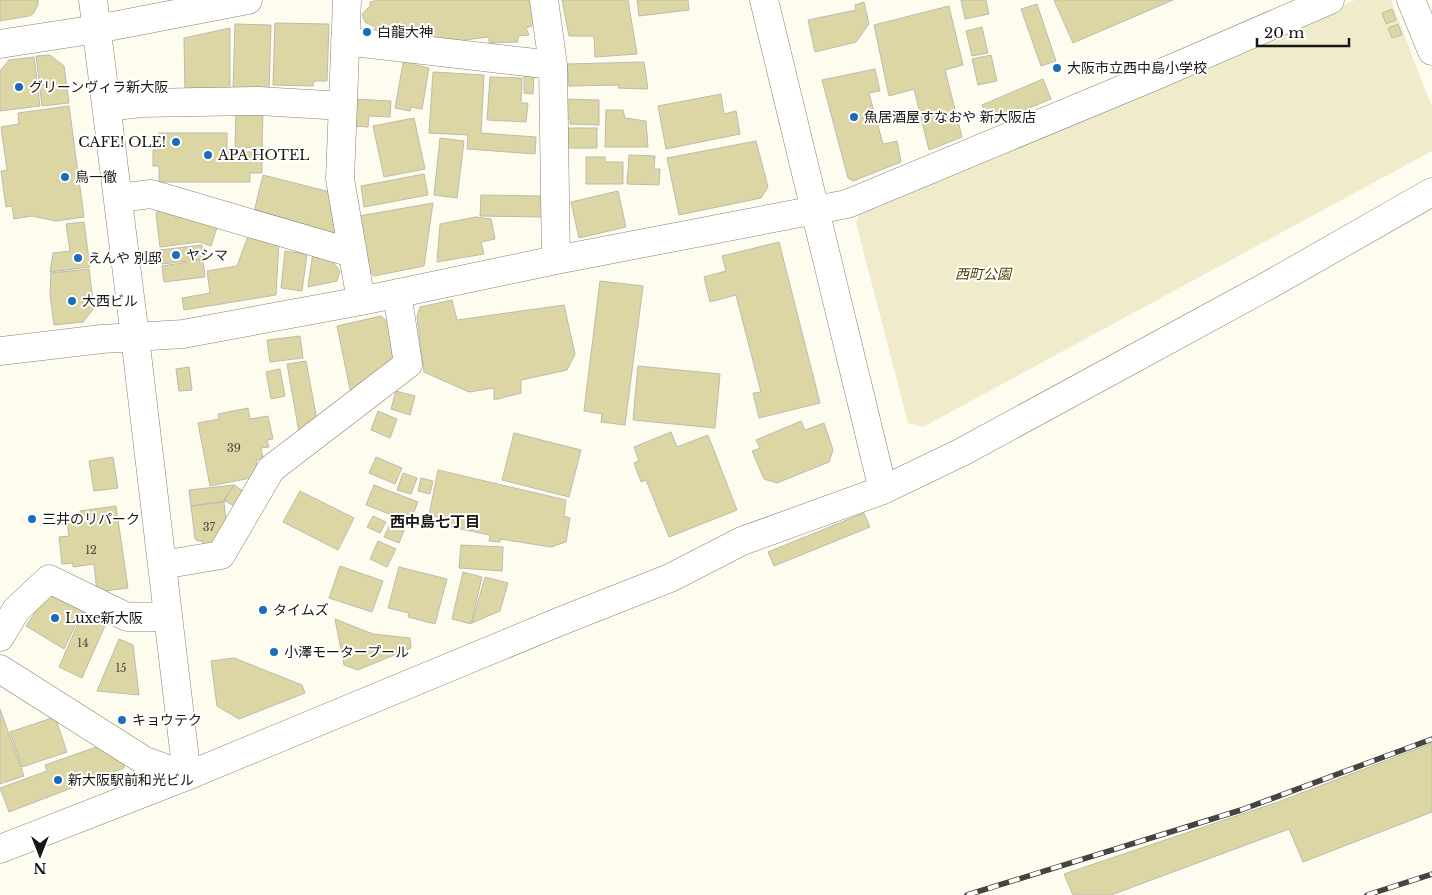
<svg xmlns="http://www.w3.org/2000/svg" width="1432" height="895" viewBox="0 0 1432 895" font-family="'Libre Baskerville','Noto Sans JP',serif">
<rect width="100%" height="100%" fill="#fefcef"/>
<path fill="#f0eccb" d="M1355,0H1391L1432,107V151L923,427L908,423L856,223L860,210Z"/>
<path fill="#dcd6a4" stroke="#bdbbaf" d="M0,0H38V5L33,14L29,16L0,21Z
M378,0H531L535,25L526,28L529,35L518,36V42L489,43V37L464,40L463,46L375,34V27L365,22L362,14L370,6V2Z
M562,0H628L637,54L595,57L594,36H569Z
M637,0H688L689,10L639,16Z
M961,0H986L989,14L965,19Z
M1054,0H1173L1073,43Z
M864,2L869,24L856,42L815,52L808,20L856,10L855,5Z
M1037,4L1056,61L1041,66L1021,9Z
M949,6L963,65L945,70L962,137L929,150L914,89L889,96L874,25Z
M1392,9L1396,20L1386,24L1382,13Z
M275,23L329,24L327,81H314L313,86L273,85Z
M235,24L271,25L269,91L233,89Z
M1398,24L1402,35L1392,38L1388,28Z
M982,27L988,53L972,56L966,31Z
M230,28V91H185L184,38Z
M50,55L64,66L69,103L42,106L36,56Z
M991,55L997,81L978,85L972,59Z
M34,57L40,106L0,111V71L9,60Z
M404,58L417,60L416,65L429,68L422,109L411,107L410,111L395,108Z
M644,62L648,89L618,88L619,85L569,86L567,64Z
M875,69L880,91L869,93L883,144L897,141L901,162L853,181L848,178L822,80Z
M433,72L484,75L481,133L536,137L535,154L467,149L468,135L429,133Z
M524,76L534,77L533,94L524,93Z
M490,77L522,78L521,103H528L526,122L487,120Z
M1043,79L1051,99L990,124L982,105Z
M721,94L724,114L736,111L740,134L666,149L658,106Z
M354,99L391,101L390,117L369,116L368,127L353,126Z
M562,99L599,100V125L570,124V119L562,118Z
M69,106L84,217L56,221L32,216L14,219L12,206L6,207L1,171L7,170L1,127L19,124L18,113Z
M606,110H623L625,118L646,121L648,147H605Z
M236,111H263L262,148L235,147Z
M414,118L425,169L384,177L373,126Z
M567,128H597V148H567Z
M159,133H227V152H262V173H250V182H159V166H153V150H159Z
M440,138L464,141L457,198L434,195Z
M756,141L768,187L761,198L679,215L667,158Z
M629,155L655,156L654,169H660L659,185L627,184Z
M586,157H605V162H623V184H586Z
M424,174L428,195L364,207L361,186Z
M263,175L334,193L338,216L333,236L253,216Z
M618,191L626,227L579,238L571,202Z
M481,195L542,196V217L480,216Z
M433,203L424,266L374,276L367,269L359,216Z
M163,208L218,224L211,246L199,242L160,247L156,213Z
M476,217L491,219L495,239L481,242L484,254L437,262L440,224Z
M84,222L90,267L50,272L53,253L70,251L66,224Z
M248,236L279,243L276,295L184,310L182,298L210,293L207,271L237,266Z
M779,242L820,403L759,418L753,393L761,392L736,295L710,302L704,277L726,271L722,256Z
M202,245L203,259L162,264L160,250Z
M285,251L307,254L302,291L281,288Z
M313,252L329,257L340,271L337,281L308,287Z
M203,260L205,277L164,282L162,266Z
M89,269L94,308L83,322L54,325L50,294L51,273Z
M600,281L643,286L625,425L601,422L602,414L584,411Z
M452,300L457,320L564,305L575,354L567,370L521,380V393L494,400V388L469,392L424,372L417,317L420,307Z
M381,316L390,324L396,357L351,394L337,326Z
M300,336L303,358L270,362L267,340Z
M306,361L317,420L299,432L287,364Z
M638,366L720,374L715,428L633,420Z
M189,367L192,390L179,391L176,369Z
M280,369L285,396L271,399L266,372Z
M396,391L415,396L410,415L391,409Z
M248,408L250,419L268,416L273,439L267,440L269,447L261,448L263,459L256,460L259,471L256,477L210,486L198,423L219,419L218,414Z
M378,411L397,419L390,438L371,430Z
M801,421L805,430L824,423L833,450L829,462L777,483L764,479L752,451L760,448L756,440Z
M671,432L677,447L708,435L737,510L669,537L646,480L641,482L634,463L639,461L634,447Z
M514,433L581,450L569,497L502,480Z
M113,457L118,488L94,491L89,461Z
M376,457L402,468L395,484L369,473Z
M438,470L566,500L564,516L570,518L566,542L551,547L500,539V542L489,541L490,535L446,526L448,520L429,515Z
M403,473L417,478L411,494L397,490Z
M421,478L433,481L430,494L418,491Z
M234,485L246,493L237,508L224,500Z
M234,485L224,500L226,501L191,506L189,490Z
M374,485L418,502L410,522L366,505Z
M300,491L354,518L338,550L283,522Z
M224,502L226,521L213,545L205,546L202,541H197L195,539L191,506Z
M116,506L128,588L97,592L94,564L73,567V563L62,564L59,537L69,536L66,517L80,516V511Z
M864,513L870,527L774,566L768,552Z
M373,516L386,522L380,533L367,527Z
M391,522L405,528L399,543L384,537Z
M378,541L396,549L387,567L370,559Z
M461,545L503,547L502,571L459,568Z
M340,566L383,581L372,612L329,598Z
M399,567L447,579L435,624L408,617L409,613L388,608Z
M463,572L482,577L471,624L452,619Z
M485,577L508,583L500,611L472,623Z
M53,596L82,611L64,649L26,626L44,599Z
M91,610L108,619L82,678L59,667L83,612Z
M335,619L373,634L410,638L411,648L358,670L344,665Z
M119,639L133,645L139,695L97,691Z
M234,658L302,685L305,693L239,719L217,706L211,661Z
M0,709L24,776L0,784Z
M55,717L67,752L22,767L10,732Z
M1432,743V812L1303,862L1289,829L1111,895H1073L1064,874L1278,802Z
M102,745L124,759V768L9,812L0,788L47,771L45,765Z"/>
<g fill="none" stroke-linecap="round" stroke-linejoin="round">
<defs>
<path id="minor" d="M93,0L135,337L187,776
M347,0L340,179L361,301
M544,0L553,65L556,260
M764,0L883,490
M1411,0L1432,51
M345,41L553,65
M0,44L97,29L248,0
M107,107L141,103L259,101L343,106
M118,198L151,194L352,253
M0,351L102,339L183,334L361,301L556,260L847,204L1157,75L1330,0
M162,565L221,555L271,469L408,364L397,293
M0,637L16,610L49,579L127,617H168
M0,669L145,761L187,776
M0,849L187,776L561,621L670,578L742,541L883,490L962,452L1269,285L1432,192"/>
</defs>
<use href="#minor" stroke="#838276" stroke-width="29"/>
<use href="#minor" stroke="#fff" stroke-width="28"/>
<defs>
<path id="rail" d="M967,895L1241,810L1432,739
M1367,895L1432,874"/>
</defs>
<use href="#rail" stroke="#45443e" stroke-width="5.5"/>
<use href="#rail" stroke="#fff" stroke-width="4" stroke-dasharray="11" stroke-linecap="butt"/>
</g>
<g fill="#1a6dbb" stroke="#fff" stroke-width="2">
<circle cx="367" cy="32" r="5"/>
<circle cx="1057" cy="68" r="5"/>
<circle cx="19" cy="87" r="5"/>
<circle cx="854" cy="117" r="5"/>
<circle cx="176" cy="142" r="5"/>
<circle cx="208" cy="155" r="5"/>
<circle cx="65" cy="177" r="5"/>
<circle cx="176" cy="255" r="5"/>
<circle cx="78" cy="258" r="5"/>
<circle cx="72" cy="301" r="5"/>
<circle cx="32" cy="519" r="5"/>
<circle cx="263" cy="610" r="5"/>
<circle cx="55" cy="618" r="5"/>
<circle cx="274" cy="652" r="5"/>
<circle cx="122" cy="720" r="5"/>
<circle cx="58" cy="780" r="5"/>
</g>
<g text-anchor="middle" dominant-baseline="central" stroke-width="4" stroke-linejoin="round" paint-order="stroke">
<g font-size="11" fill="#4a4838">
<text x="234" y="448">39</text>
<text x="209" y="527">37</text>
<text x="91" y="550">12</text>
<text x="83" y="643">14</text>
<text x="121" y="668">15</text>
</g>
<g font-size="14" fill="#191814" stroke="#fff" text-anchor="start">
<text x="377" y="32">白龍大神</text>
<text x="1067" y="68">大阪市立西中島小学校</text>
<text x="29" y="87">グリーンヴィラ新大阪</text>
<text x="864" y="117">魚居酒屋すなおや 新大阪店</text>
<text x="166" y="142" text-anchor="end">CAFE! OLE!</text>
<text x="218" y="155">APA HOTEL</text>
<text x="75" y="177">鳥一徹</text>
<text x="186" y="255">ヤシマ</text>
<text x="88" y="258">えんや 別邸</text>
<text x="82" y="301">大西ビル</text>
<text x="42" y="519">三井のリパーク</text>
<text x="273" y="610">タイムズ</text>
<text x="65" y="618">Luxe新大阪</text>
<text x="284" y="652">小澤モータープール</text>
<text x="132" y="720">キョウテク</text>
<text x="68" y="780">新大阪駅前和光ビル</text>
</g>
<g font-size="14" font-style="italic" fill="#4a4303" stroke="#fff">
<text x="983" y="274">西町公園</text>
</g>
<g font-size="15" font-weight="bold" fill="#191814" stroke="#fff">
<text x="435" y="521">西中島七丁目</text>
</g>
</g>
<g transform="translate(40 855) rotate(180)" stroke="#ffffff" stroke-width="4" paint-order="stroke">
<path d="M0-4L9 19L0 12L-9 19Z" fill="#191814"/>
<text y="-8" font-size="14" font-weight="bold" text-anchor="middle" fill="#191814">N</text>
</g>
<path d="M1257 38v8h92v-8" fill="none" stroke="#191814" stroke-width="2.5"/>
<text x="1264" y="38" font-size="15" fill="#191814" stroke="#ffffff" stroke-width="4" paint-order="stroke">20 m</text>
</svg>
